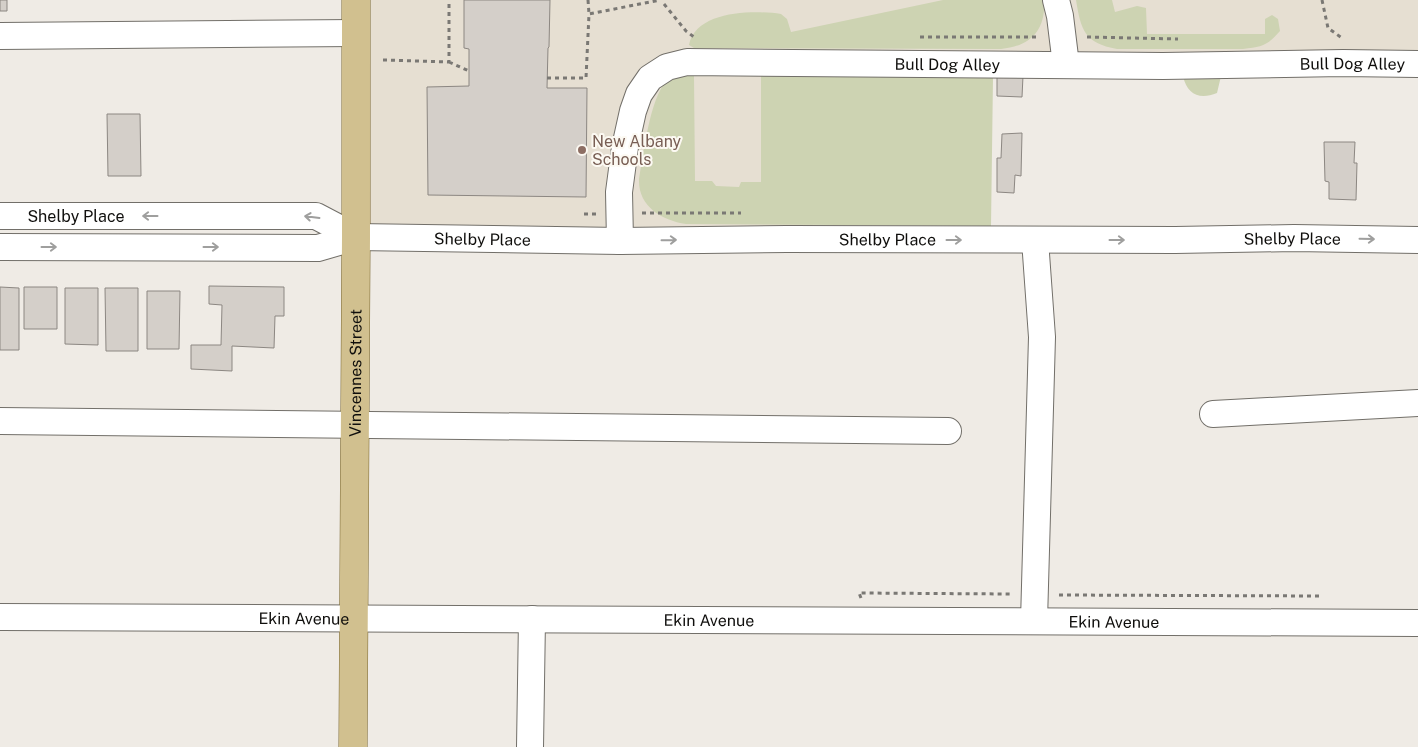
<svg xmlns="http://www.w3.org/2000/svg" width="1418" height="747" viewBox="0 0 1418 747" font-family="'Public Sans',sans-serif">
<rect width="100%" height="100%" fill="#efebe5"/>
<path fill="#e6dfd2" d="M357,0H1418V62L802,64L814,240L356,237Z"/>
<path fill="#cdd3b2" d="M943,0H1044C1046,30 1031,46 1001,49L694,48L689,45C696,10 754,10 781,14L787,19L791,32Z
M1076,0H1112L1115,12L1137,6L1146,8L1147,34H1265V19L1272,15L1278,19L1280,31C1267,46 1262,47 1243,49H1117C1084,43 1081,30 1076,0Z
M677,76H694L695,181H712L716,186L739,187L741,182H761V76L993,77L991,226L686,224C661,220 638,206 639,179C643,157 650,96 667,81C669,79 674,78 677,76Z
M1183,76H1221L1217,93C1200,100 1187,95 1183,76Z"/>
<path fill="#d4cfc9" stroke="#8c8782" d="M0,0H7V11H0Z
M464,0H550L549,47L548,48L547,88H587L586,197L428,195L427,87L469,86V49L464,48Z
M997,76H1023L1022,97L997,96Z
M107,114H140L141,176H108Z
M1022,133L1021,176L1015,175L1014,193L997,192V158H1001L1002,134Z
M1324,142H1355L1354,163H1357L1356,200L1329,199V182L1325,181Z
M209,286L284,287V316H275L274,348L232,346V371L191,369V345H221L222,305L209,304Z
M0,287L19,288V350H0Z
M24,287H57V329H24Z
M65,288H98V345L65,344Z
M105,288H138V351H106Z
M147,291H180L179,349H147Z"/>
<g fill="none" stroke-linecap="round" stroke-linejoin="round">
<defs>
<g id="minor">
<path d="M1056,0L1060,16L1066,65"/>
<path d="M0,36L356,33"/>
<path id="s1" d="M0,216H316L356,237"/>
<path id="s2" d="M620,241L619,192L625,147L633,111L639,94L650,78L667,67L687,62L1163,66L1343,63L1418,64"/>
<path id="s3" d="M0,247L318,248L356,237L620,241L787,239L1175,240L1294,238L1418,240"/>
<path d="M1213,414L1418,403"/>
<path d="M0,421L948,431"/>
<path id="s4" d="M0,617L1418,623"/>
<path d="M1034,621L1042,337L1035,240"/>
<path d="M530,747L532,619"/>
</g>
<g id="major">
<path id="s5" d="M353,747L356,237V0"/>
</g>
</defs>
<use href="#minor" stroke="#726f69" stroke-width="28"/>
<use href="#major" stroke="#796631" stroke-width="29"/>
<path stroke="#7a7874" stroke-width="3" stroke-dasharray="4 4" stroke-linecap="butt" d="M588,0L589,14
M1322,0L1328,28L1342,38
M664,4L686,31L694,37
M920,37H1038
M1087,37L1178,39
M383,60L449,62V0
M449,62L469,71
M547,78H586L589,14L660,0
M642,213H741
M584,214H596
M1059,595L1322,596
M861,598L859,593L1010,594"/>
<use href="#minor" stroke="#fff" stroke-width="26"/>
<use href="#major" stroke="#d1c08f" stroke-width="28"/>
</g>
<defs><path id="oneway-shaft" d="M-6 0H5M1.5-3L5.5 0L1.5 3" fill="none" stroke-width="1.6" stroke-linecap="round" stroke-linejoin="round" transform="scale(1.25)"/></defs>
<g stroke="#9f9f9e">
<use href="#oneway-shaft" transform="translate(150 216) rotate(-180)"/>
<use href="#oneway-shaft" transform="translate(312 217) rotate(-173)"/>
<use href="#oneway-shaft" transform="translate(1367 239) rotate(1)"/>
<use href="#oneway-shaft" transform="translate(669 240) rotate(-1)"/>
<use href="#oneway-shaft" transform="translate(954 240)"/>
<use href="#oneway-shaft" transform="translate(1117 240)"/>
<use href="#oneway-shaft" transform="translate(49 247)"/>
<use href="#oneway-shaft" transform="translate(211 247)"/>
</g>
<circle fill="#8d6e63" stroke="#fcf9f2" stroke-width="2" cx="582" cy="150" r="5"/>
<g text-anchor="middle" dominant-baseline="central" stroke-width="4" stroke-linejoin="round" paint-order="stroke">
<g font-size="16" fill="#0f0e0c" stroke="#fcf9f2">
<text stroke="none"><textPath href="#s2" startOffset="470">Bull Dog Alley</textPath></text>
<text stroke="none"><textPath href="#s2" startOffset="875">Bull Dog Alley</textPath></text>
<text stroke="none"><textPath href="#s1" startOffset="76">Shelby Place</textPath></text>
<text stroke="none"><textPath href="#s3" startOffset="484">Shelby Place</textPath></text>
<text stroke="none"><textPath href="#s3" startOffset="1294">Shelby Place</textPath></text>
<text stroke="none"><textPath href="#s3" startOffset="889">Shelby Place</textPath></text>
<text stroke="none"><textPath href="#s5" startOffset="374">Vincennes Street</textPath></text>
<text stroke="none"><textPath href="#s4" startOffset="304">Ekin Avenue</textPath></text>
<text stroke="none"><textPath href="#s4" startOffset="709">Ekin Avenue</textPath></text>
<text stroke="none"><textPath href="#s4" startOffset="1114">Ekin Avenue</textPath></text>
</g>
<g font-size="16" fill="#785e54" stroke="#fcf9f2" text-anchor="start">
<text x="592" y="141">New Albany<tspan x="592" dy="18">Schools</tspan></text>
</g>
</g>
</svg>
